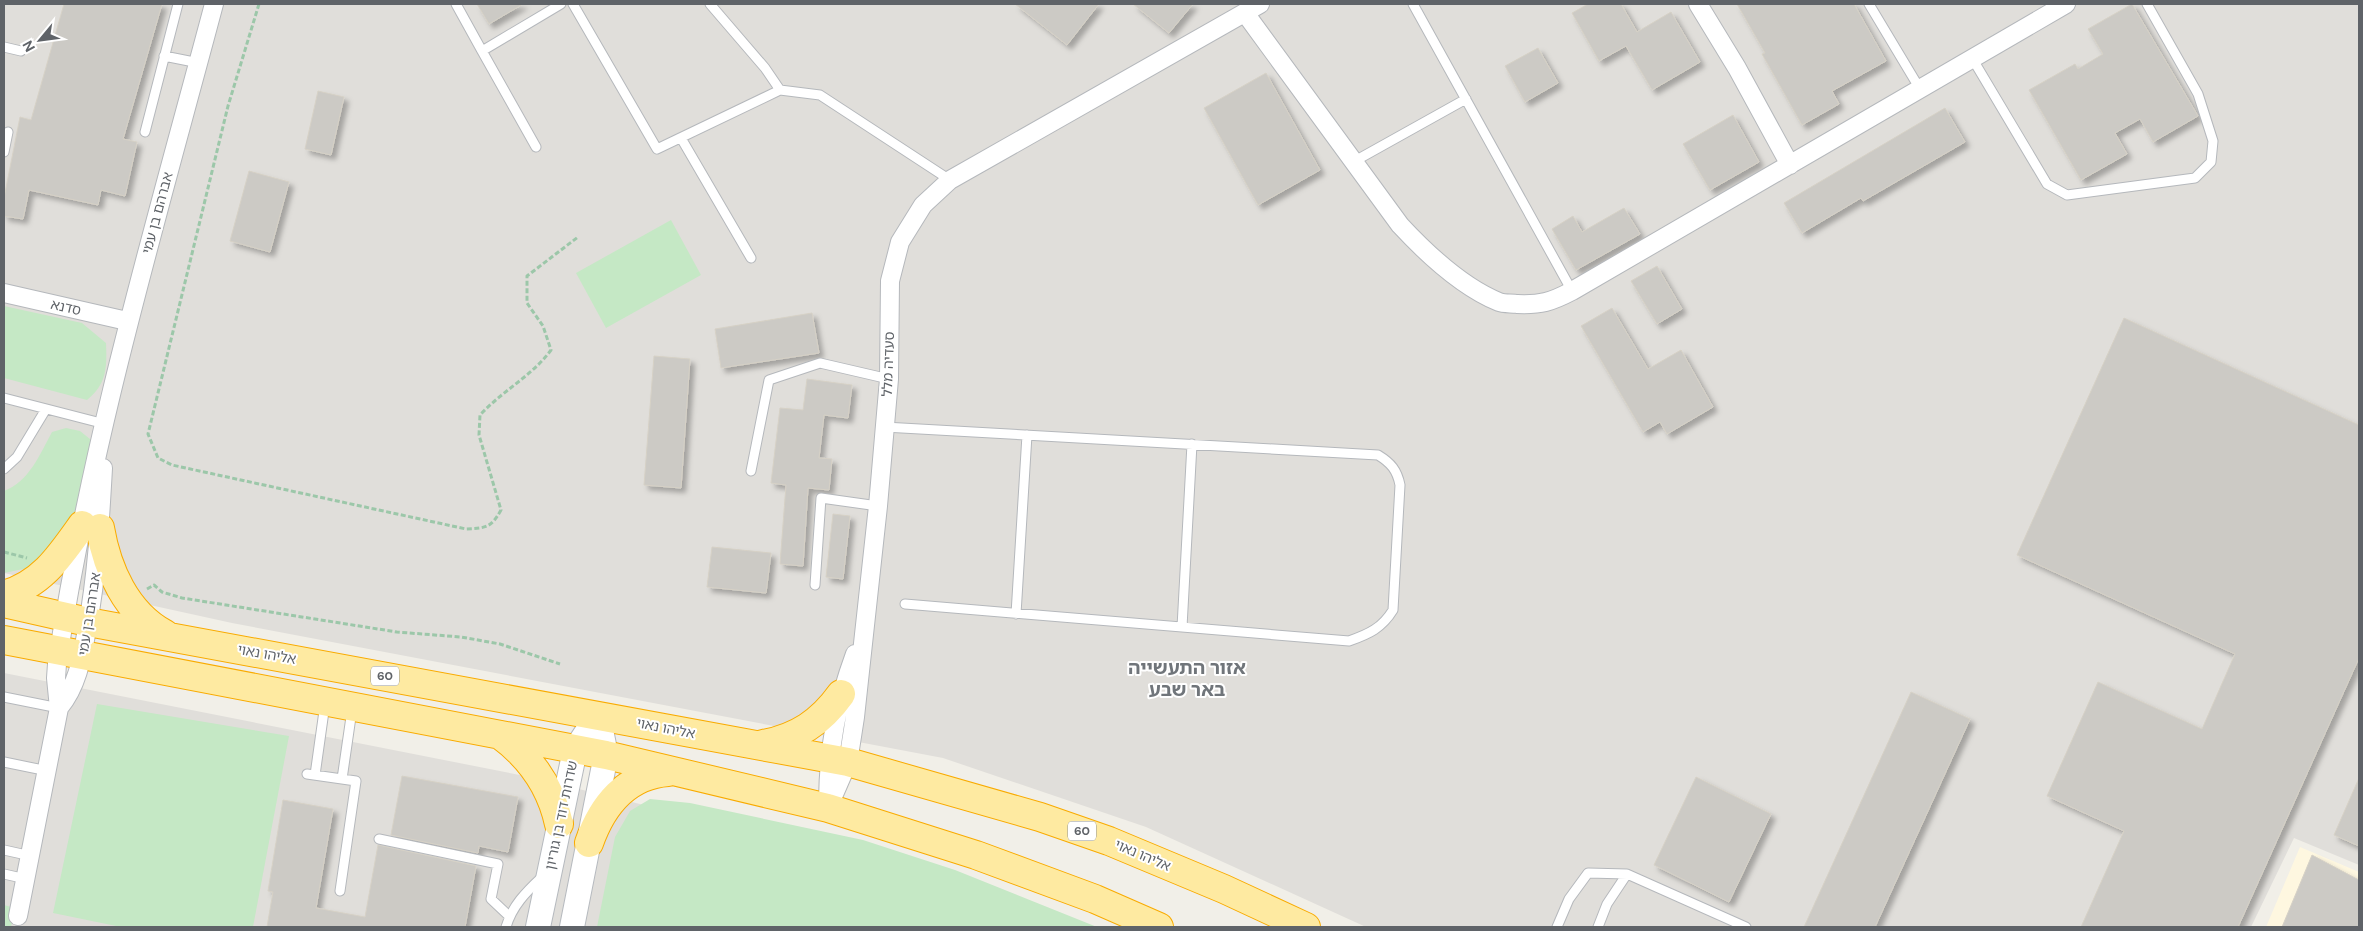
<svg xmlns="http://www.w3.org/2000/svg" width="2363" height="931" viewBox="0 0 2363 931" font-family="'DM Sans','Noto Sans Hebrew',sans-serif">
<defs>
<filter id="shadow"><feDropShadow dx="4.5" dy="4.5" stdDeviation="2.5" flood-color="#0004"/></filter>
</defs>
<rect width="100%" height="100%" fill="#f1efe8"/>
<path fill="#fef7e0" d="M2300,847L2359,872V927H2266Z"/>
<path fill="#e0deda" d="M4,4H2359V865L2294,838L2251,927H1366L1146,827L943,758L232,623L4,573Z
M4,673L530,777L933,876L1084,927H4Z"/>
<path fill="#c5e8c5" d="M671,220L701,275L606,328L576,273Z
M4,306L82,323L106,343C107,367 107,384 87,400L4,378Z
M66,428L80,431L95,443L94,462L70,533L44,559L28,568L4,573V491C29,482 40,454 52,432Z
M97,704L289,736L253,927H121L53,913Z
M650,799L690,803L863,840L955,870L1097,927H597L615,837L630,811Z
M4,905L15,908L11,927H4Z"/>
<path fill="#cccac5" stroke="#d6d1c6" filter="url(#shadow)" d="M64,4H162L123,139L137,142L125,196L101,190L98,205L29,190L23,219L4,216V198L20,117L31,120Z
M477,4H523L489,24Z
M1015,4H1099L1067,45Z
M1133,4H1193L1169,33Z
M1588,4H1621L1637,32L1671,12L1700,62L1652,90L1626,46L1599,61L1572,13Z
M1737,4H1854L1886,61L1832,91L1839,104L1802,125L1762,54L1765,53Z
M2132,4L2198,116L2153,142L2140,119L2115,133L2127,154L2081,180L2029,90L2075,64L2078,69L2103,54L2088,29Z
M1538,48L1558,83L1525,102L1505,66Z
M1266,73L1320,170L1258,205L1204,108Z
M318,91L344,97L331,155L305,149Z
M1945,108L1965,142L1863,201L1861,198L1802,233L1784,203Z
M1733,115L1759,162L1710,190L1683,144Z
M249,171L289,182L270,252L230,241Z
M1624,208L1640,234L1576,270L1552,229L1573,216L1582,232Z
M1657,266L1682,309L1657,324L1631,281Z
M1612,308L1648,369L1681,350L1713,407L1667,434L1660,422L1643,432L1581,326Z
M812,313L819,353L721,368L715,329Z
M2124,318L2359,425V658L2238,927H2081L2124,831L2047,796L2098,682L2202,729L2235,654L2017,555Z
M654,356L690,359L681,488L644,485Z
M807,379L852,385L848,418L824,415L819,458L832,459L829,490L808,488L803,566L780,564L786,485L771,483L780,408L803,410Z
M833,514L850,516L843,579L826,577Z
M712,547L771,553L766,593L707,587Z
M1911,692L1970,719L1875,927H1804Z
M402,776L518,797L508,852L479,846L478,853L391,835Z
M1696,777L1771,814L1729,902L1654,865Z
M2359,778V846L2334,835Z
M283,800L333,809L316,908L365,917L378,845L476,866L465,927H267L273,892L268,891Z
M2312,855L2359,880V927H2282Z"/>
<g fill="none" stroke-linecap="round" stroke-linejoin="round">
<defs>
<path id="service" d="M456,4L482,51L561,4
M573,4L657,149L780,90L820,95L950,180
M710,4L765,68L780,90
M1413,4L1572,291
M1869,4L1920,89
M4,47L21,51
M482,51L536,147
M164,56L199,63
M1972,58L2047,184L2067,195L2195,178L2211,162L2213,141L2198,94L2147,4
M145,132L178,4
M681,138L751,258
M4,152L8,132
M1353,162L1466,99
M4,398L105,424
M884,427L1378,455C1391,463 1397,470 1400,485L1393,610C1382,628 1369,634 1349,641L905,604
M4,469L17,457L46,409
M751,471L769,380L820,363L889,379
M815,585L821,498L878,506
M1016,614L1027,435
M1182,627L1192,444
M4,697L59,708
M4,762L48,771
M307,774L356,781L340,891
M315,775L325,704
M342,779L352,710
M379,839L498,864L491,899L509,916
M4,850L31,856
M4,874L26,879
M506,927C512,906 526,892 542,877
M1557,927L1569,899L1588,873L1627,874L1746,927
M1598,927L1607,904L1627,874"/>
<path id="minor" d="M1698,4L1737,68L1790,165
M1245,13L1400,225C1426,253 1462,287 1499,302C1504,304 1512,303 1517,304C1541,305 1551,302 1572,291L2066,4
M4,293L127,321
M59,708C78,685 82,657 87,629C97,575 100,522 103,468
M828,800C829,745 836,706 855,654
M828,808L848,762L855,717L878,506L889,379L890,281L900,242L923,205L950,180L1260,4
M18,916L59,708L56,678L57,664C91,440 156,222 214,4"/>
<path id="secondary" d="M538,927L575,750L598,715
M572,927L606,755L598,715"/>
<path id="trunk" d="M100,528C107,569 126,613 165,634
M4,595C42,584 60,556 82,525
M4,603L88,622L848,762L1040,817L1109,841L1224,889L1306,927
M4,640L606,755L828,808L976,855L1095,899L1159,927
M500,735C530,757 551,787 559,824
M763,744C797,738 821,722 841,694
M589,843C602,806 626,775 668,772"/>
</defs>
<use href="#service" stroke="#b5b8bc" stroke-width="11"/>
<use href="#minor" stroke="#b5b8bc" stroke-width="20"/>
<use href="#secondary" stroke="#b6babf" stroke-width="26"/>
<use href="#trunk" stroke="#f9ab00" stroke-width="30"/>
<path stroke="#9cc7a9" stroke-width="3" stroke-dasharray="5 2.5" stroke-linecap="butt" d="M259,4L228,106L148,434L158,458L172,465L466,529C486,528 491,528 501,510L479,435L480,415C502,391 532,376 551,350L543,326L527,303V276L578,237
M4,552L27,558
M147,589L154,585L162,592L182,598L397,632L461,637L500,644L560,664"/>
<use href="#service" stroke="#fff" stroke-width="9"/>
<use href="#minor" stroke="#fff" stroke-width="18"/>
<use href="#secondary" stroke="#fff" stroke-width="24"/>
<use href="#trunk" stroke="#feeaa1" stroke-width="28"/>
</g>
<g text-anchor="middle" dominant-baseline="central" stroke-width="4" stroke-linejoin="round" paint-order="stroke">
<g fill="#fff" stroke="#8f9295" stroke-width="1">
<rect x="371" y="666.5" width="28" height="19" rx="4"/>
<rect x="1068" y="821.5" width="28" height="19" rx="4"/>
</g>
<g font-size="12" font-weight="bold" fill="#5f6368">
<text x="385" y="676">60</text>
<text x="1082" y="831">60</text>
</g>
<g font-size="14" fill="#5f6368" stroke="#fff">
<text transform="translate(157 213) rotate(-75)">אברהם בן עמי</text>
<text transform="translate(66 307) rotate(13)">סדנא</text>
<text transform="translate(888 364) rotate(-88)">סעדיה מלל</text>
<text transform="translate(89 614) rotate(-81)">אברהם בן עמי</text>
<text transform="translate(267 654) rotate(10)">אליהו נאוי</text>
<text transform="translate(666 728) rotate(11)">אליהו נאוי</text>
<text transform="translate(561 815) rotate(-78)">שדרות דוד בן גוריון</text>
<text transform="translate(1143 855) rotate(23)">אליהו נאוי</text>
</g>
<g font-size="19" font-weight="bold" fill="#70757a" stroke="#fff">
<text x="1187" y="667">אזור התעשייה<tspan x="1187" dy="22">באר שבע</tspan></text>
</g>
</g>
<rect width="2363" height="931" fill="none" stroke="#5f6368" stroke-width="10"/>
<g transform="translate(40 40) rotate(241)" stroke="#ffffff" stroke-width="4" paint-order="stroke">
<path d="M0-4L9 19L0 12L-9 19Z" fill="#5f6368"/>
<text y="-8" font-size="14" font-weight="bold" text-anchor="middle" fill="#5f6368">N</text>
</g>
</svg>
